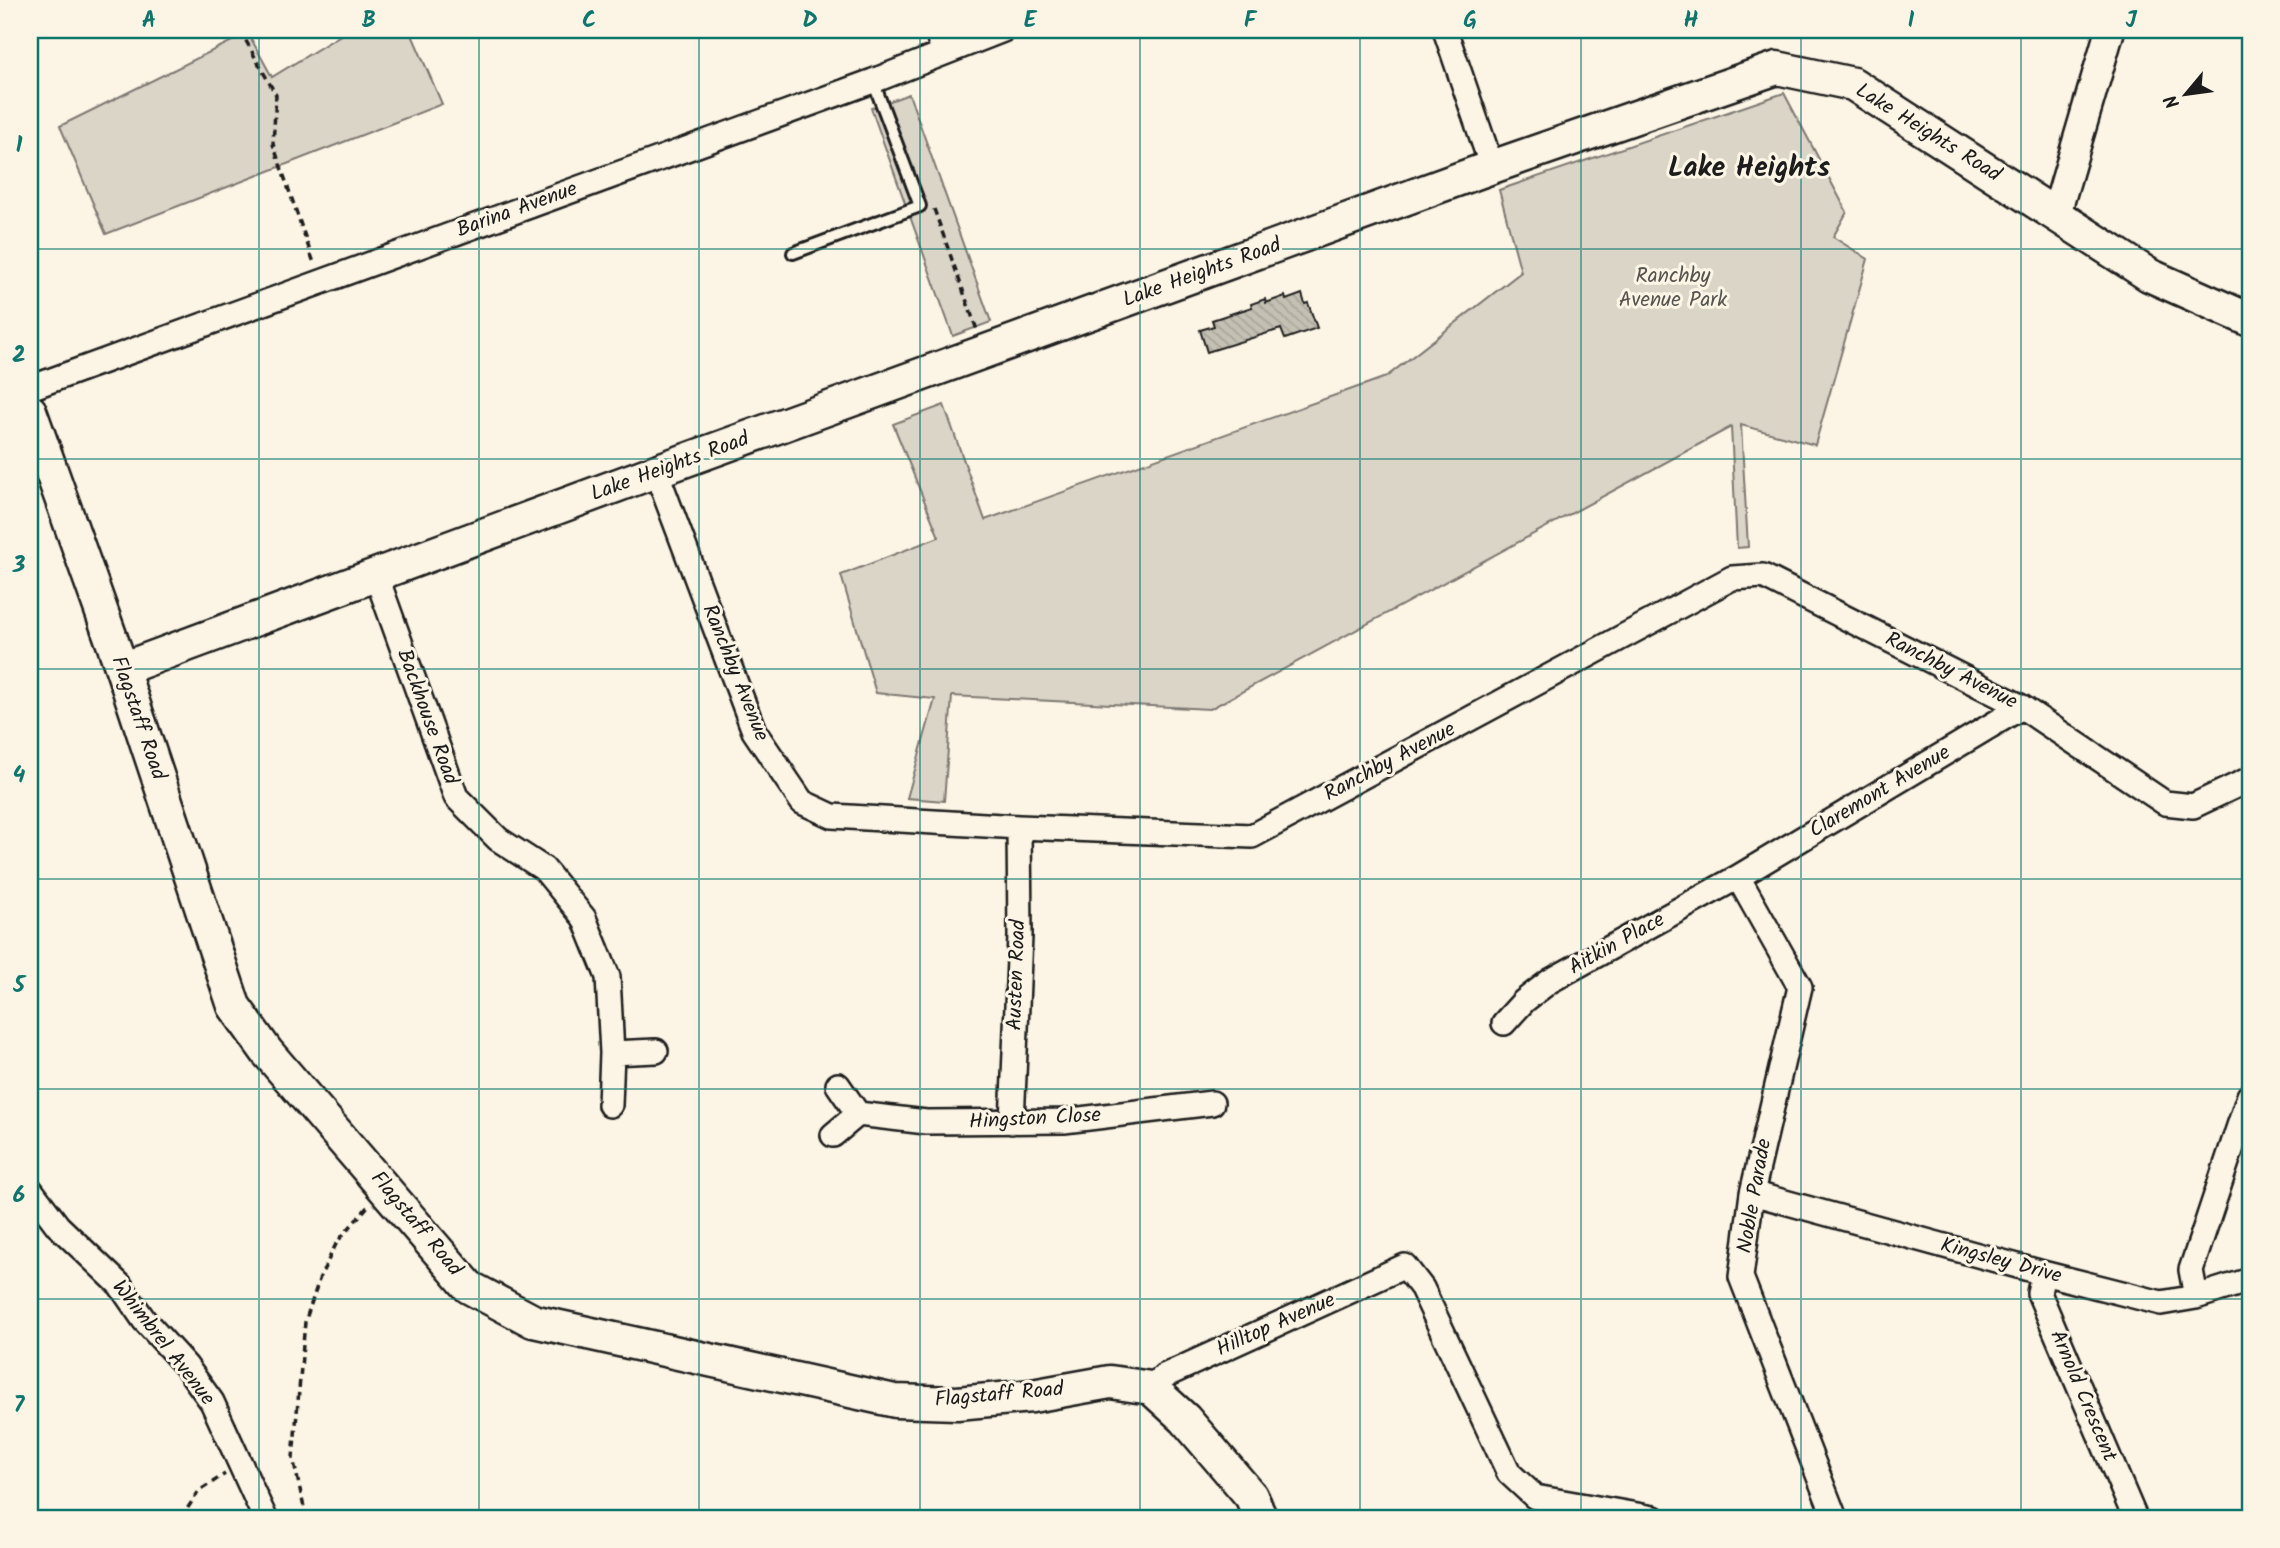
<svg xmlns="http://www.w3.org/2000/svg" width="2280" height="1548" viewBox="0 0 2280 1548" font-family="Kalam,sans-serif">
<defs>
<pattern id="building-back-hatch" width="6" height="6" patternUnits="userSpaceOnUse" patternTransform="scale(1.75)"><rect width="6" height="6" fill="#c4c0b3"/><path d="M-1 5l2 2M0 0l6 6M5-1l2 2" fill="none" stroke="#a8a499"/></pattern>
</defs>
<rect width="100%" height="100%" fill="#fcf5e5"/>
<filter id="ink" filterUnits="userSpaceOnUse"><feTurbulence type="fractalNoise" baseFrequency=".0143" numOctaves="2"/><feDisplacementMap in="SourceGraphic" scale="14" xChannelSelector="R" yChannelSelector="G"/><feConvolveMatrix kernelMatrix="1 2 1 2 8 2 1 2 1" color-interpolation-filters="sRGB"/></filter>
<g filter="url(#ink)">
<path fill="#dbd5c8" stroke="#7c7872" stroke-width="2" d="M349,30H410L442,104L106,234L60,126L248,33L272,77Z
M1784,93L1847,212L1833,237L1868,259L1815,445L1741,425L1748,547L1737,548L1731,427L1210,709L952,696L944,801L907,798L935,699L876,693L841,575L939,537L893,424L944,405L985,520L1386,377L1521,272L1499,190Z
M909,94L991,322L953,336L871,108Z"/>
<path fill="url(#building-back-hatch)" stroke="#1c1c1c" stroke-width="2" d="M1302,294L1305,304L1308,303L1317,328L1285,339L1281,329L1207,352L1200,330L1214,326L1212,320L1252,307L1251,304L1265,299L1266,303L1285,296L1286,300Z"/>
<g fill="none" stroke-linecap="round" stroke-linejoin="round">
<defs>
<path id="service" d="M793,253L920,206L873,81"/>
<path id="minor" d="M936,30L944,52
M1445,30L1492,167
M30,388L873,81L1003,30
M656,471L754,731L802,802L832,816L1019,827L1252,836L1732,578L1763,576L2022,707L2165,803L2193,806L2250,779
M376,575L456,797L498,839L544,869L584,918L608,977L612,1053L610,1105
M1738,877L1800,987L1752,1193L1741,1277L1835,1518
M1504,1023L1524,1001L1550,981L1738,877L2022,707
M612,1053L656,1051
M838,1085L858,1114L926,1122L1064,1121L1212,1103
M1012,1122L1020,936L1019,827
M833,1135L858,1114
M30,1189L58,1226L120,1285L144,1320L186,1366L212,1402L265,1518
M1752,1193L2043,1273L2161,1303L2196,1297L2250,1280
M2043,1273L2039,1293L2135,1518
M2196,1297L2191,1270L2249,1096
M1151,1388L1164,1376L1405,1266L1422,1288L1509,1473L1535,1497L1654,1518"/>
<path id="tertiary" d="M2056,214L2110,30"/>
<path id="secondary" d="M30,411L122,669L234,1006L267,1052L469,1287L533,1321L895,1401L957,1403L1032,1396L1110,1382L1151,1388L1185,1419L1251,1496L1261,1518
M122,669L656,471L1492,167L1777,68L1853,84L2149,275L2250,320"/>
</defs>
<use href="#service" stroke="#1c1c1c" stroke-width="16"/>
<use href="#minor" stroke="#1c1c1c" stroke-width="28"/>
<use href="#tertiary" stroke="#1c1c1c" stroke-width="33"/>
<use href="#secondary" stroke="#1c1c1c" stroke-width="37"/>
<path stroke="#1c1c1c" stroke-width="3.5" stroke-dasharray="7 5" stroke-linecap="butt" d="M240,30L276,95L273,144L314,263
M934,209L977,330
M181,1518L199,1491L225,1474
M303,1518L305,1512L293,1458L305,1322L320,1277L337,1242L369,1205"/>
<use href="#service" stroke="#fcf5e5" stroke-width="10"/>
<use href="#minor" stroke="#fcf5e5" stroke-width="23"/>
<use href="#tertiary" stroke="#fcf5e5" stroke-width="28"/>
<use href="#secondary" stroke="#fcf5e5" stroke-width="32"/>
</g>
</g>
<path fill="none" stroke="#0f766e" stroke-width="2" stroke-opacity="0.55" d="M259,30V1518M479,30V1518M699,30V1518M920,30V1518M1140,30V1518M1360,30V1518M1581,30V1518M1801,30V1518M2021,30V1518M30,249H2250M30,459H2250M30,669H2250M30,879H2250M30,1089H2250M30,1299H2250"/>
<g text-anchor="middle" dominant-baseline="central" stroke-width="6" stroke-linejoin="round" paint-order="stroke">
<g font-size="21" fill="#1c1c1c" stroke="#fcf5e5">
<text transform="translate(1928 133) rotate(32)">Lake Heights Road</text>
<text transform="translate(517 210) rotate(-20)">Barina Avenue</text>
<text transform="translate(1202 273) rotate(-20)">Lake Heights Road</text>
<text transform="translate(670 467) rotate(-20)">Lake Heights Road</text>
<text transform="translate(1951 671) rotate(27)">Ranchby Avenue</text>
<text transform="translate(735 673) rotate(68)">Ranchby Avenue</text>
<text transform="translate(427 717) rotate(70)">Backhouse Road</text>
<text transform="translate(138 718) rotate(71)">Flagstaff Road</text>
<text transform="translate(1390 762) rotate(-28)">Ranchby Avenue</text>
<text transform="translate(1880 792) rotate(-31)">Claremont Avenue</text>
<text transform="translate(1617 944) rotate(-29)">Aitkin Place</text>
<text transform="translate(1017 975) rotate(-88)">Austen Road</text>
<text transform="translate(1035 1119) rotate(-3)">Hingston Close</text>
<text transform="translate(1755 1196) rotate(-80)">Noble Parade</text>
<text transform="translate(416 1224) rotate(50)">Flagstaff Road</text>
<text transform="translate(2001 1261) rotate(15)">Kingsley Drive</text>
<text transform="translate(1276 1325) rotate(-24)">Hilltop Avenue</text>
<text transform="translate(163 1343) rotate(52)">Whimbrel Avenue</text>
<text transform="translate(999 1395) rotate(-5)">Flagstaff Road</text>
<text transform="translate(2083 1396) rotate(67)">Arnold Crescent</text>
</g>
<g font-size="21" fill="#555450" stroke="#fcf5e5">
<text x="1673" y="276">Ranchby<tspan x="1673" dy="24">Avenue Park</tspan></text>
</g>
<g font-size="28" font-weight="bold" fill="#1c1c1c" stroke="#fcf5e5">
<text x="1749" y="168">Lake Heights</text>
</g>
</g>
<rect width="2280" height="1548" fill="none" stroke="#fcf5e5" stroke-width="77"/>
<g transform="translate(2186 94) rotate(241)" stroke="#fcf5e5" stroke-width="5" paint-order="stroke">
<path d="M0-5L12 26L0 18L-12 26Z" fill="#1c1c1c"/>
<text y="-10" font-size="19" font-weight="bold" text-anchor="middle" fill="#1c1c1c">N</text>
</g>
<rect x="38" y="38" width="2204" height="1472" fill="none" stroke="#0f766e" stroke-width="2.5"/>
<g font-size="23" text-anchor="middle" font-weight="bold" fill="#0f766e">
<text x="149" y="27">A</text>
<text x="369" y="27">B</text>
<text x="589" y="27">C</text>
<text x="810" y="27">D</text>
<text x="1030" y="27">E</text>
<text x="1250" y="27">F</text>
<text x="1470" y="27">G</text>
<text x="1691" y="27">H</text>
<text x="1911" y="27">I</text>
<text x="2131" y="27">J</text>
<text x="19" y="152">1</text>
<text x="19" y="362">2</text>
<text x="19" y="572">3</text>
<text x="19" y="782">4</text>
<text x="19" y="992">5</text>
<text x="19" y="1202">6</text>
<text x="19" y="1412">7</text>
</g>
</svg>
